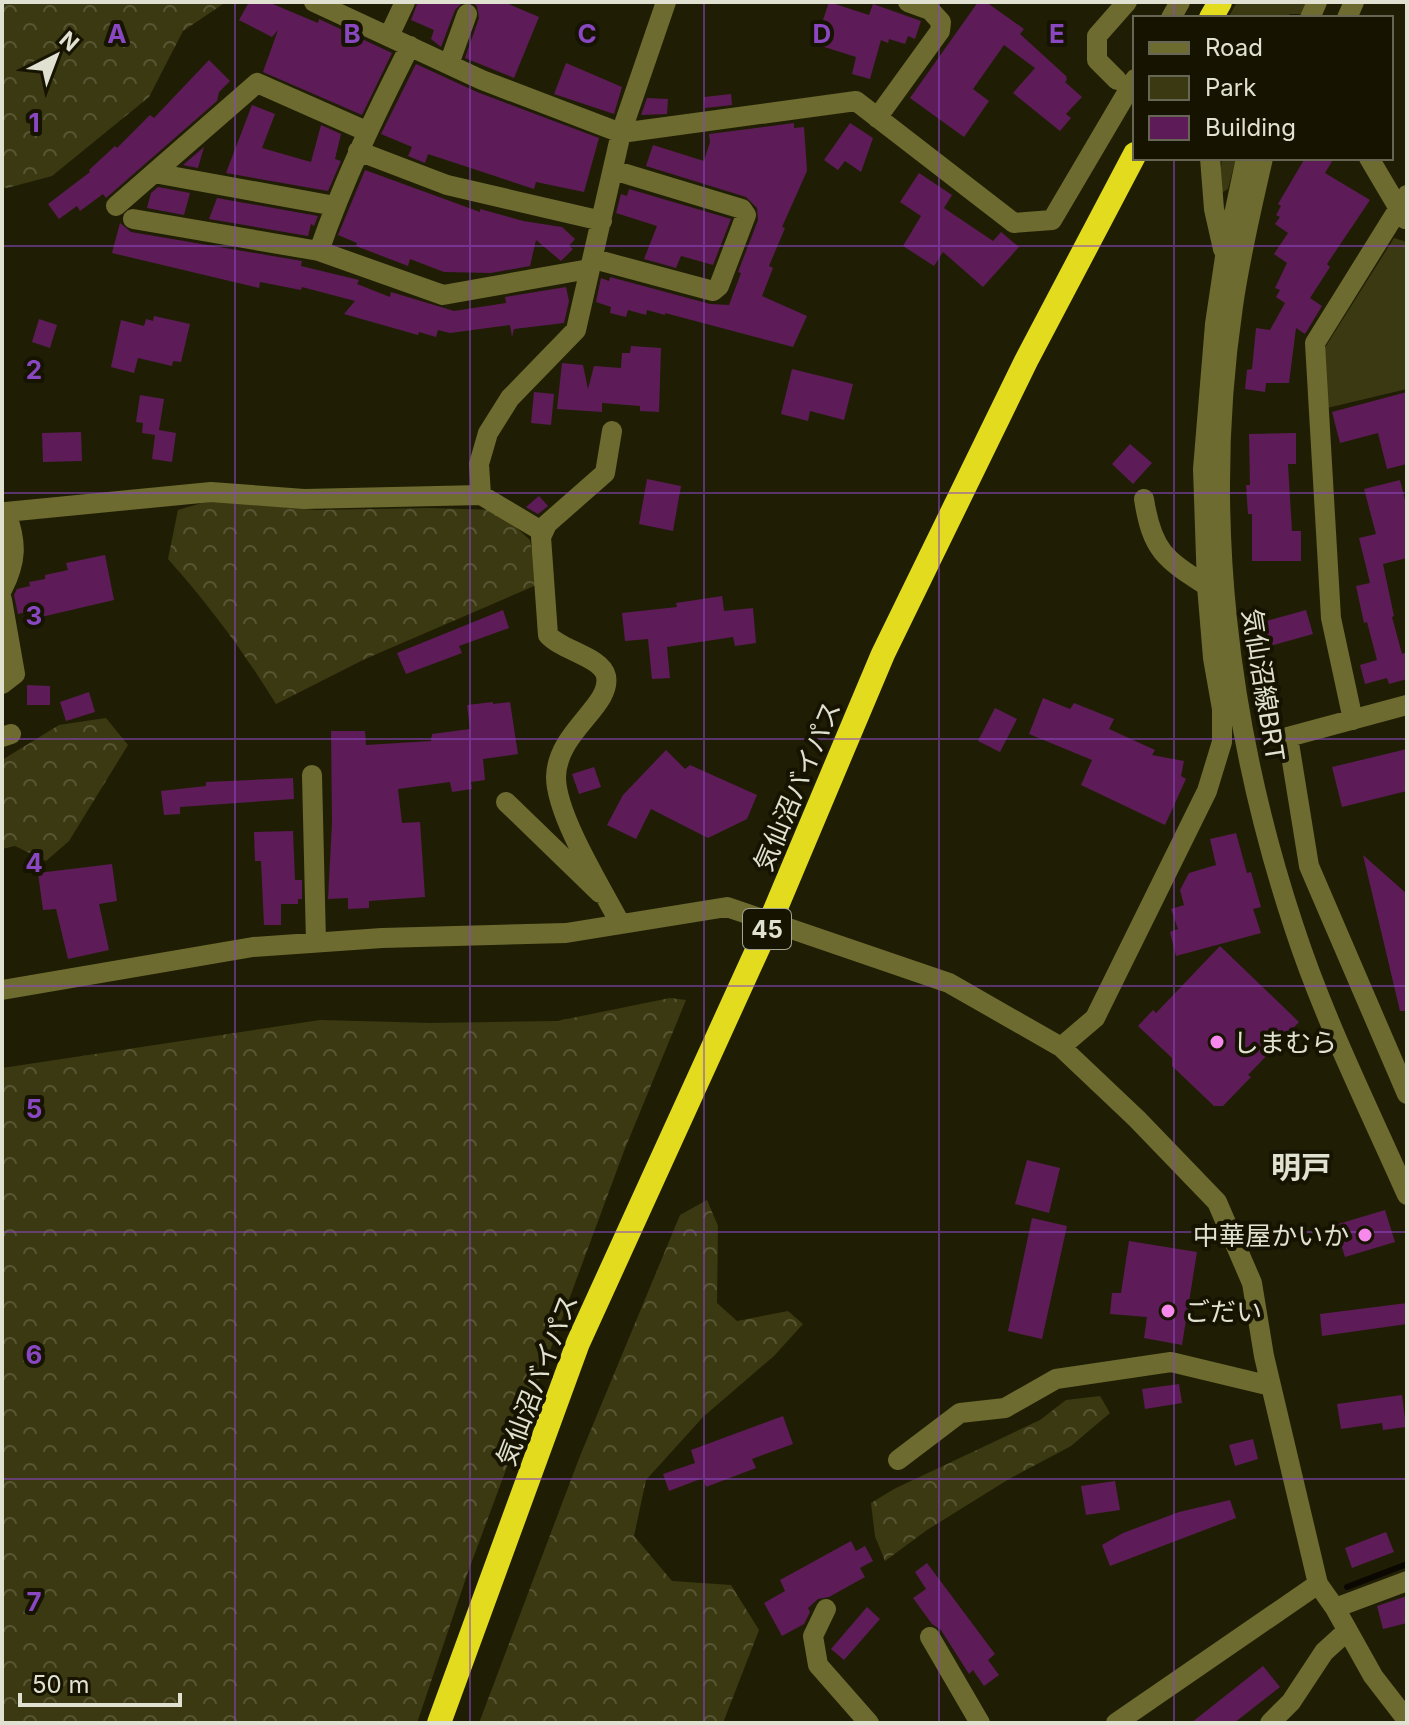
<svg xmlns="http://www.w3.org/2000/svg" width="1409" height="1725" viewBox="0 0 1409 1725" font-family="Inter,'Noto Sans JP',sans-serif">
<defs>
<pattern id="forest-crowns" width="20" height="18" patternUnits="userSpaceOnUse" patternTransform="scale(2)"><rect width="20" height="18" fill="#3b3911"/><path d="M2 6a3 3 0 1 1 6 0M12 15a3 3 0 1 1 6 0" fill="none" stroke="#575533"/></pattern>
</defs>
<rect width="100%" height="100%" fill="#1f1e04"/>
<path fill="#3b3911" d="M1237,2H1311L1306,14H1290L1285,18H1228Z
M1222,158H1236L1228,189L1223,192L1219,187Z
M1394,238L1407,242V389L1327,408L1324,349Z"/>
<path fill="url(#forest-crowns)" d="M2,2H226L183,31L149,97L52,176L7,188L2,187Z
M212,500L315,510L428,508L497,510L530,540L539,584L365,659L276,704C244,652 209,605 168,559L178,510Z
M106,718L128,745L69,841L46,861L15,846L2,849V760L59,725Z
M670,998L686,1000L624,1151L468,1572L417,1723H2V1068L320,1020L431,1023L557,1021Z
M707,1200L718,1226L717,1303L737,1321L788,1311L803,1324L774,1356L703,1417L646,1480L634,1536L672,1581L731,1585L759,1630L723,1723H479L580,1456L680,1215Z
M1100,1396L1110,1413L1071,1446L1009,1479L927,1530L885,1561L875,1536L871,1503L894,1489L1040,1420L1066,1400Z"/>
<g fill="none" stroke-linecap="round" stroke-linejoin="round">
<path stroke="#0a0800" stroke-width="6" d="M1347,1587L1407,1564"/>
</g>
<path fill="#5d1c58" d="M249,2H268L318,23L319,19L392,53L362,115L263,72L278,30L272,37L239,20Z
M418,2H463L455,10L441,47L431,39L434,30L411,20Z
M472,2H504L539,17L514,78L465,58L479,18L477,6Z
M829,2L869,15L873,4L921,21L915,39L908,36L905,44L889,39L888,43L881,40L870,79L852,74L856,57L815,44Z
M978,2H986L1024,29L1020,34L1066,76L1067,80L1065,82L1082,97L1066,114L1071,118L1060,131L1013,93L1035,68L1004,45L973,89L989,101L964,137L910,98Z
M209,60L230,81L219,92L217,101L106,198L103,194L80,211L77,206L59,219L48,204L90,172L89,170L115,146L117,148L150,115L154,118Z
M566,63L622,87L614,114L554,94Z
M416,64L477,92L599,138L584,192L536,182L534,189L428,154L425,163L408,156L412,147L381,134Z
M731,94L732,105L705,108L704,97Z
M647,98L668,99L667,114L641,115Z
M252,105L275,114L262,148L311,162L321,125L341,134L335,159L341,161L328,191L226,173Z
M794,123V128L804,127L807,171L782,227L785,228L769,266L773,268L762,296L807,316L793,347L665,313V315L647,310L646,315L628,310L626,317L610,313L611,307L596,302L601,278L609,281L610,277L710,304L729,305L741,273L738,272L758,220L757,208L746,197L646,166L653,145L704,161L710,142L709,134Z
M850,123L873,138L861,172L845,161L838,170L824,160Z
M204,147L198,168L183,165Z
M1305,158H1334L1325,173L1370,200L1327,264L1330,267L1310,298L1322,306L1305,334L1296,328L1289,383H1266L1265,392L1245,389L1247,370L1252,369L1256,328L1270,330L1285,303L1276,297L1280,290L1275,288L1287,263L1274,254L1288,233L1275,224L1280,217L1276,215L1281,206L1278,204Z
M365,170L480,212V209L523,221L562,227L575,239L569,246L573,249L561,261L536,240L530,266L491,273L444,272L410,259L408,266L356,246L357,243L338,235Z
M919,173L952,195L944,208L993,241L1001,232L1019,247L983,287L943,252L934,266L903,246L921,216L900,202Z
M158,187L190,193L184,215L147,208L151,193Z
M629,189L731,219L713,265L681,256L676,268L644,259L657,226L616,213L621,194L627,196Z
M217,198L318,216L314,226L311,224L308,236L209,219Z
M120,223L131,232L302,261L301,266L359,280L357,284L390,297L391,292L454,311L506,303L505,297L566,287L569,301L564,323L514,329L512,337L510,325L450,333L438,330L436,337L419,332L418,335L344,314L355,301L302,287L301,290L260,282L259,288L112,253Z
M154,316L190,324L181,362L173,361L172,366L138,358L134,373L111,367L121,320L144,326L146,319L153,321Z
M39,319L57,325L50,348L32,342Z
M631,346L661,348L659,412L640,411V406L602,403V412L557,409L562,363L583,365L588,389L594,366L621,368L622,353H630Z
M792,369L853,384L844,420L810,411L808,421L781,414Z
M534,392L554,394L551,425L531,423Z
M1407,392V464L1387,469L1378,433L1340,443L1332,412Z
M140,395L164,399L159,430L176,433L172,462L152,459L155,435L142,433L143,423L136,422Z
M81,432L82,461L43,462L42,433Z
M1296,433V464H1288L1292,531H1301V561H1252V514H1248L1246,485H1250L1249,434Z
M1130,444L1152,463L1133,484L1112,464Z
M647,479L681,486L673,531L639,524Z
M1400,480L1407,508V558L1383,564L1394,616L1392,617L1402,654L1407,652V679L1389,684L1387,678L1365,684L1360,665L1377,660L1367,622L1364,623L1356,586L1370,583L1359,538L1376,534L1364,489Z
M539,496L548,506L538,514L526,507Z
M105,555L114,600L37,618L35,610L18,614L14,595L17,589L30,586L29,582L45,579V575L68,570L66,563Z
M722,596L724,611L753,608L756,643L735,646L733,637L667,647L670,678L652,679L648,639L625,641L622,613L677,607L676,603Z
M503,610L509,628L459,646L462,653L406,674L397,653Z
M1306,610L1313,634L1270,646L1263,622Z
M27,685L50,686V705H27Z
M89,692L95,712L66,721L60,702Z
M1043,698L1070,709L1074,703L1114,719L1109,729L1155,750L1152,755L1184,761L1181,776L1186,779L1165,825L1081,785L1092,760L1029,734Z
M493,702V704L510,702L518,754L483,759L485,780L471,782L472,789L452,792L450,782L398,789L402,823L420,822L425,897L369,901V908L348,909V898L328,899L332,823L331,731H365L366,745L431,741L432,734L470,729L467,705Z
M995,708L1017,719L1000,752L978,741Z
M1407,749V791L1342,807L1332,767Z
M666,750L685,769L690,765L757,795L747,819L708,838L651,809L636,839L607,825L623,795Z
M594,767L601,787L579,794L572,774Z
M293,778L294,799L180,807V814L164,815L161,791L206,786V782Z
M293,831L295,880H302V899H298V904H281V925H264L261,861H255L254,832Z
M1236,833L1247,873L1251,872L1261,907L1253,909L1261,933L1176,956L1170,932L1178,929L1171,909L1184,905L1180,890L1189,873L1216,865L1210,839Z
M1363,855L1407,894V1011H1400Z
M112,864L117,901L99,904L109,950L68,959L56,909L43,910L38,873Z
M1220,946L1299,1022L1248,1075L1251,1077L1223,1106H1214L1172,1066V1058L1138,1026L1153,1010L1156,1013Z
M1027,1160L1060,1168L1049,1213L1015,1204Z
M1385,1210L1395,1242L1345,1257L1335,1225Z
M1032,1218L1067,1226L1042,1339L1008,1331Z
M1129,1241L1197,1252L1182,1345L1144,1338L1147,1317L1110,1314L1112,1293H1121Z
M1407,1303V1324L1322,1336L1320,1314Z
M1179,1384L1182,1403L1145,1409L1142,1389Z
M1402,1395L1406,1427L1383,1430L1382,1423L1341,1429L1337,1404Z
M783,1416L793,1444L752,1459L756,1468L706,1487L703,1478L669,1491L663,1474L695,1463L691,1450Z
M1253,1439L1258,1459L1235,1466L1229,1445Z
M1115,1481L1120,1510L1086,1515L1081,1486Z
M1230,1500L1236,1518L1110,1566L1102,1545L1123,1533L1179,1512Z
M1386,1532L1394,1552L1352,1568L1345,1548Z
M851,1541L856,1551L865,1546L873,1561L860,1568L865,1577L829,1597L818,1599L808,1608L810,1612L804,1624L782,1636L764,1603L785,1591L780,1580Z
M927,1563L995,1654L988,1660L999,1675L984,1686L973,1670L969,1674L941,1630L932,1624L913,1598L926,1589L915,1572Z
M1407,1596V1623L1383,1629L1377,1606Z
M867,1607L880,1619L844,1660L831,1649Z
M1263,1666L1280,1687L1234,1723H1191Z"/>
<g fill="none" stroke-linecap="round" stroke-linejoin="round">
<path stroke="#6d6b2f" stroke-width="20" d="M314,2L482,80L621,133L856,101L1014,223L1052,220L1135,79
M1171,18L1180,2
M1310,18L1317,2
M1347,18L1354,2
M389,36L405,2
M449,64L467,14
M1117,80L1097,60V36L1127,2
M877,118L940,31L941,22L930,10L908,2
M358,151L447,185L602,221
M1210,158L1214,209L1223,249
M1263,158C1252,207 1240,256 1233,306C1202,515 1228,728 1294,927C1324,1019 1368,1107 1407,1195
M1369,158L1405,219
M154,173L335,206
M116,206L257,83L366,131
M133,219L319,251L443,295L589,269
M319,251C344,179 376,113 410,46
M594,259L713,291L719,286L746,215L742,209L613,170
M612,431L605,473L547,524L541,537L548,635C561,650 602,657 606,676C612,706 557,731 556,777C556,815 601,887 620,923
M1144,499C1152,551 1165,559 1207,586
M2,512H6C17,543 17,561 2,590
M6,512L211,492L304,499L481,495
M543,532L481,495L479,464L488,433L510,398L576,330L621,133L666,2
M2,600L15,674L2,684
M1407,705L1288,737L1309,866L1407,1094
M1353,720L1331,618L1315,343L1407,195
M2,737L11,734
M312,775L316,942
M506,802L600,893
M2,990L253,947L382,938L566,933L727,907L949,983L1061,1047L1137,1119L1217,1202L1252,1283L1264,1356L1318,1584L1335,1608L1373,1676L1407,1720
M1061,1047L1095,1018L1207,791L1222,742V709L1213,658L1207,586L1203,469L1215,324L1225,257L1246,158
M898,1460L960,1413L1005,1408L1056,1379L1171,1362L1271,1386
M1335,1608L1407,1581
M826,1609L813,1636L818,1665L869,1723
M930,1637L980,1723
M1116,1723L1318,1584
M1270,1723L1291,1702L1324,1652L1347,1631"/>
<path stroke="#e2db1e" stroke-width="24" d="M1211,18L1220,2
M439,1723L578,1343L770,922L883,654L1026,361L1135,154"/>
</g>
<path fill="none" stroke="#8a47c2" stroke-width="2" stroke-opacity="0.55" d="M235,2V1723M470,2V1723M704,2V1723M939,2V1723M1174,2V18M1174,158V1723M2,246H1407M2,493H1407M2,739H1407M2,986H1407M2,1232H1407M2,1479H1407"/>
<g fill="#f788ec" stroke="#161400" stroke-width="3">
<circle cx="1217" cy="1042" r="8"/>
<circle cx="1365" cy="1235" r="8"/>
<circle cx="1168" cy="1311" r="8"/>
</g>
<g text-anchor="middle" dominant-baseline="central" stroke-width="8" stroke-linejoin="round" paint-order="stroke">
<rect fill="#161400" stroke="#a4a492" stroke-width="2" x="743" y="909" width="48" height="40" rx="6"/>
<g font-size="24" font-weight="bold" fill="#e1e1d1">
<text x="767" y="929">45</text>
</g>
<g font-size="26" fill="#e1e1d1" stroke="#161400">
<text transform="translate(1264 685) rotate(81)">気仙沼線BRT</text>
<text transform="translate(797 786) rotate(-67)">気仙沼バイパス</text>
<text transform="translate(537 1380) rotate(-69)">気仙沼バイパス</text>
</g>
<g font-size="26" fill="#e1e1d1" stroke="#161400" text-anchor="start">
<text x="1233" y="1042">しまむら</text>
<text x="1349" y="1235" text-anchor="end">中華屋かいか</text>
<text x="1184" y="1311">ごだい</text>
</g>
<g font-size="30" font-weight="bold" fill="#e1e1d1" stroke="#161400">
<text x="1301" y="1167">明戸</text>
</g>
</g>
<g font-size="26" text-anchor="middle" font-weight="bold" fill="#8a47c2" stroke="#161400" stroke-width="8" stroke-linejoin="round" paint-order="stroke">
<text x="117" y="43">A</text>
<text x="352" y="43">B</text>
<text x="587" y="43">C</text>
<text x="822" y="43">D</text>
<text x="1057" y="43">E</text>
<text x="34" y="132">1</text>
<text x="34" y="379">2</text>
<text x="34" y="625">3</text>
<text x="34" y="872">4</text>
<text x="34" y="1118">5</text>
<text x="34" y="1364">6</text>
<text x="34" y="1611">7</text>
</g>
<rect width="1409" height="1725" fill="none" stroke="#e1e1d1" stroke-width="8"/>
<rect x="1133" y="16" width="260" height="144" fill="#161400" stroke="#676654" stroke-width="2"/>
<rect x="1149" y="42" width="40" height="12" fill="#6d6b2f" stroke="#676654" stroke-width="2"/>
<text x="1205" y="56" font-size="24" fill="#e1e1d1">Road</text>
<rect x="1149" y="76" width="40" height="24" fill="#3b3911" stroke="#676654" stroke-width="2"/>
<text x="1205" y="96" font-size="24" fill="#e1e1d1">Park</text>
<rect x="1149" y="116" width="40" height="24" fill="#5d1c58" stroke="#676654" stroke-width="2"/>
<text x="1205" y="136" font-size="24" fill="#e1e1d1">Building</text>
<g transform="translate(56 56) rotate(42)" stroke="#161400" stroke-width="6" paint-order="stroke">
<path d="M0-6L14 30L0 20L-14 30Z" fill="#e1e1d1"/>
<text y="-12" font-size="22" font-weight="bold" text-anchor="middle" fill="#e1e1d1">N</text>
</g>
<path d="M20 1693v12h160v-12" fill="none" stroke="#e1e1d1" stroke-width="4"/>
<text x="32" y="1693" font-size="24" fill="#e1e1d1" stroke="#161400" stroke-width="6" paint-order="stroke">50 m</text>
</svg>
